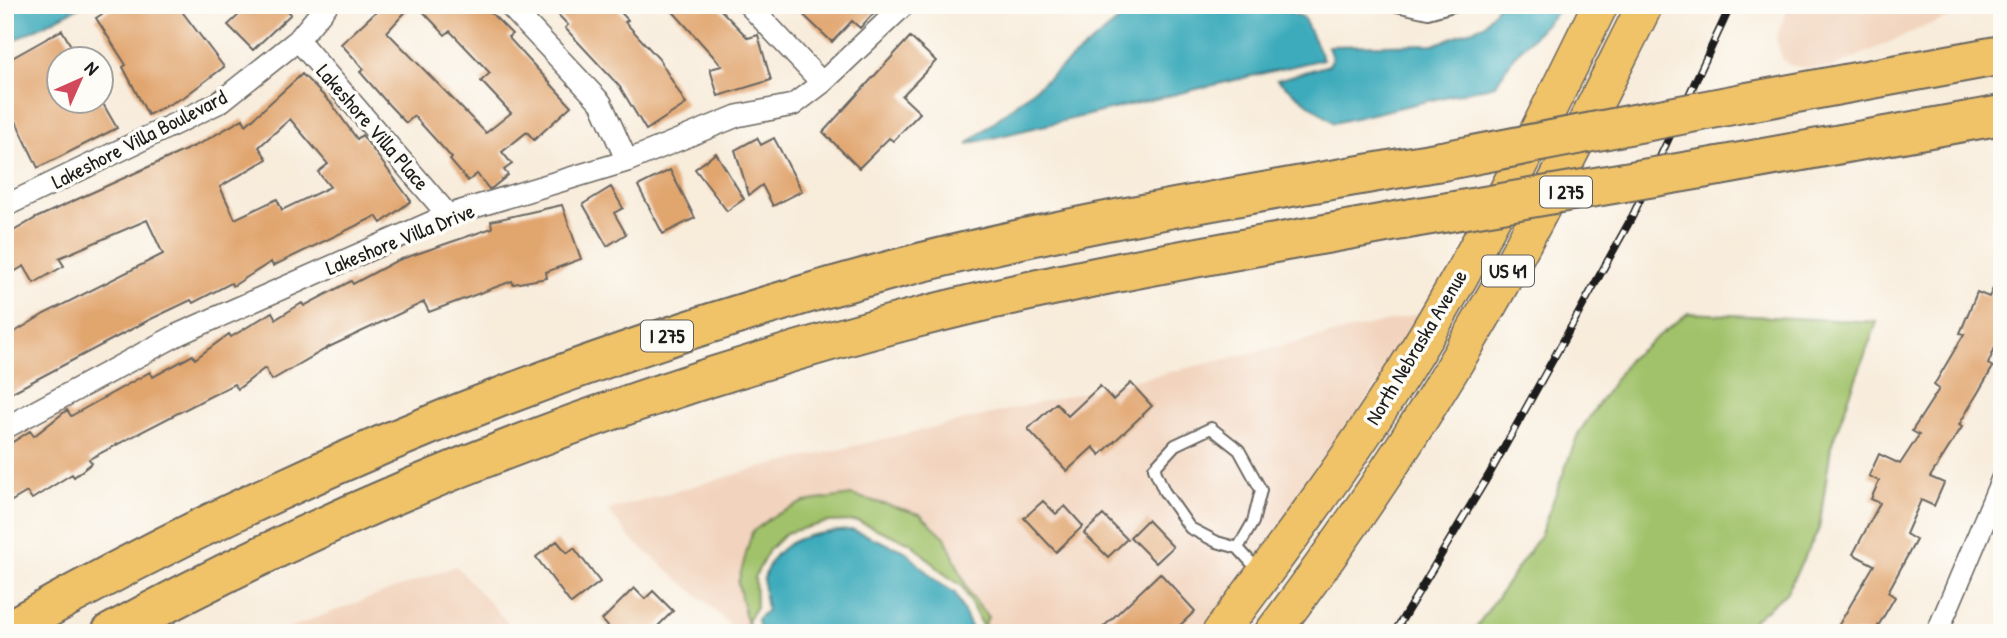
<svg xmlns="http://www.w3.org/2000/svg" width="2007" height="638" viewBox="0 0 2007 638" font-family="'Patrick Hand',sans-serif">
<rect width="100%" height="100%" fill="#fdfcf7"/>
<filter id="ink" filterUnits="userSpaceOnUse"><feTurbulence type="fractalNoise" baseFrequency=".0143" numOctaves="2"/><feDisplacementMap in="SourceGraphic" scale="14" xChannelSelector="R" yChannelSelector="G"/><feConvolveMatrix kernelMatrix="1 2 1 2 8 2 1 2 1" color-interpolation-filters="sRGB"/></filter>
<filter id="wash" filterUnits="userSpaceOnUse"><feTurbulence type="fractalNoise" baseFrequency=".00686" numOctaves="4" result="noise"/><feDisplacementMap in="SourceGraphic" scale="28" xChannelSelector="R" yChannelSelector="G"/><feGaussianBlur stdDeviation="1.57" result="paint"/><feColorMatrix in="noise" values="0 0 0 0 0 0 0 0 0 0 0 0 0 0 0 0 0 1.4 0 .05"/><feComposite in="paint" operator="in"/></filter>
<g filter="url(#wash)">
<rect width="100%" height="100%" fill="#f8ecdb"/>
<path fill="#f2d4be" d="M1789,5H1922L1926,8L1929,5L2002,7L1972,10L1923,27L1832,68H1805L1789,65L1782,58L1776,39Z
M1427,312L1207,633H984L988,617L970,595L945,537L934,528L907,510L804,502L738,583L749,633H737L718,613L630,538L608,510L751,470Z
M456,566L517,633H277L278,632Z"/>
<path fill="#a1c26a" stroke="#5e6f43" stroke-width="2" d="M1688,313L1877,322L1831,446L1819,529L1786,593L1742,630L1472,633L1540,536L1578,434L1629,359Z
M851,495L920,514L945,537L970,595L988,617L983,628L962,586L943,573L911,543L857,521L828,522L786,533L769,550L755,576L756,607L748,619L749,633L738,583L752,532L773,516L804,502Z"/>
<path fill="#3dabbb" stroke="#2c646c" stroke-width="2" d="M5,5H83L5,45Z
M1138,5H1268L1303,17L1323,59L967,144Z
M1498,5H1564L1515,55L1495,85L1334,123L1277,80L1329,65L1332,59L1328,46L1436,44L1484,25Z
M853,530L905,551L936,581L955,593L974,633H761L757,619L767,610C766,601 762,587 764,578C775,536 817,532 853,530Z"/>
<g id="blocks">
<path fill="#e1a56e" fill-rule="evenodd" d="M116,5H177L224,67L184,97L148,115L123,67L126,65L96,18Z
M234,5H282L291,14L253,50L228,25L241,13Z
M383,5H412L387,32L486,133L511,113L481,81L490,73L450,31L445,35L417,5H483L512,34L508,37L571,106L534,140L527,132L502,152L512,164L504,170L508,175L492,188L489,189L477,174L468,181L450,160L452,158L414,116L406,123L389,105L360,72L364,69L341,44Z
M549,5H614L628,20L625,22L659,59L686,104L646,130L620,87L565,28L568,25Z
M667,5H716L748,38L758,35L771,80L718,96L710,69L722,66Z
M793,5H881L860,28L852,21L832,42Z
M62,30L79,60H60V102H102L117,128L38,168L5,98V62Z
M910,37L936,61L902,96L920,113L893,141L889,138L859,168L823,132Z
M302,74L331,103L357,139L362,135L411,201L381,223L376,216L273,266L271,262L233,286L231,283L193,303L191,300L149,320L5,396V338L44,314L163,254L147,220L59,258L64,266L34,283L24,266L5,277V236L36,218L201,143L243,119L246,125ZM290,119L328,164L318,172L330,187L282,210L277,199L235,219L220,187L267,159L259,147Z
M757,138L761,145L774,138L802,191L773,206L762,185L749,195L735,150Z
M716,153L744,199L727,211L695,169Z
M670,170L695,218L663,234L638,186Z
M611,187L623,208L614,213L626,234L607,246L583,204Z
M562,205L581,259L546,272L547,278L513,284L512,281L429,312L424,302L329,347L272,380L265,368L238,389L234,384L89,459L92,463L74,477L72,474L32,499L27,492L5,505V447L30,431L34,436L67,410L71,416L150,372L153,377L193,355L195,359L229,334L231,337L272,312L276,319L302,303L304,306L351,281L353,284L396,261L492,228L491,221Z
M2002,270V331L1988,364L1993,367L1959,425L1962,427L1930,477L1944,483L1934,506L1921,500L1906,534L1916,540L1888,592L1895,597L1874,633H1834L1874,565L1853,554L1880,503L1871,499L1879,481L1869,476L1879,454L1900,464L1919,435L1912,431L1939,389L1934,385L1964,334L1960,333L1977,292L1989,297Z
M1131,383L1152,406L1100,455L1093,447L1067,471L1028,429L1056,403L1068,416L1100,386L1113,400Z
M1043,501L1056,514L1065,506L1083,526L1056,552L1024,518Z
M1103,515L1127,539L1108,557L1084,533Z
M1147,520L1173,547L1156,563L1130,537Z
M557,541L567,553L574,548L600,582L571,604L536,557Z
M1160,573L1195,611L1172,633H1097Z
M634,588L645,599L653,591L673,611L651,633H614L602,620Z"/>
</g>
</g>
<g filter="url(#ink)">
<use href="#blocks" fill-opacity="0" stroke="#69655f" stroke-width="2"/>
<g fill="none" stroke-linecap="round" stroke-linejoin="round">
<defs>
<path id="lane" d="M1392,5L1428,13L1457,5
M1238,548L1253,522L1261,490L1239,450L1211,428L1175,445L1154,468L1164,491L1190,528L1217,542L1238,548L1259,571"/>
<path id="street" d="M509,5L601,103L627,161
M749,5L822,83
M298,40L448,215
M5,206L220,102L298,40L327,5
M5,428L179,334L448,215L627,161L737,116L793,105L822,83L904,5
M1937,633L2002,479"/>
<path id="primary" d="M1220,633C1275,559 1330,486 1380,409C1464,281 1533,143 1600,5
M1272,633C1336,549 1396,461 1451,370C1523,252 1583,128 1645,5"/>
<path id="highway" d="M1748,102L2002,55
M1719,166L2002,115
M5,632C283,473 579,354 888,271C1069,223 1257,193 1442,161
M111,633C363,495 634,391 912,319C1077,276 1246,249 1413,218"/>
</defs>
<use href="#lane" stroke="#69655f" stroke-width="14"/>
<use href="#street" stroke="#69655f" stroke-width="24"/>
<use href="#primary" stroke="#69655f" stroke-width="38"/>
<use href="#highway" stroke="#69655f" stroke-width="42"/>
<use href="#lane" stroke="#fff" stroke-width="10"/>
<use href="#street" stroke="#fff" stroke-width="21"/>
<use href="#primary" stroke="#f0c369" stroke-width="35"/>
<use href="#highway" stroke="#f0c369" stroke-width="38"/>
<defs>
<path id="rail" d="M1394,633L1490,473L1632,217L1731,5"/>
</defs>
<use href="#rail" stroke="#1c1c1c" stroke-width="8"/>
<use href="#rail" stroke="#fdfcf7" stroke-width="5" stroke-dasharray="16" stroke-linecap="butt"/>
<defs>
<path id="highway-bridge" d="M1442,161L1748,102
M1413,218L1719,166"/>
</defs>
<use href="#highway-bridge" stroke="#69655f" stroke-width="42" stroke-linecap="butt"/>
<use href="#highway-bridge" stroke="#f0c369" stroke-width="38"/>
</g>
</g>
<g text-anchor="middle" dominant-baseline="central" stroke-width="7" stroke-linejoin="round" paint-order="stroke">
<g fill="#fdfcf7" stroke="#605f5e" stroke-width="2">
<rect x="1540" y="176.5" width="52" height="31" rx="5"/>
<rect x="1482" y="255.5" width="52" height="31" rx="5"/>
<rect x="641" y="320.5" width="52" height="31" rx="5"/>
</g>
<g font-size="19" font-weight="bold" fill="#1c1c1c">
<text x="1566" y="192">I 275</text>
<text x="1508" y="271">US 41</text>
<text x="667" y="336">I 275</text>
</g>
<g font-size="21" fill="#1c1c1c" stroke="#fdfcf7">
<text transform="translate(373 127) rotate(49)">Lakeshore Villa Place</text>
<text transform="translate(139 139) rotate(-27)">Lakeshore Villa Boulevard</text>
<text transform="translate(400 239) rotate(-22)">Lakeshore Villa Drive</text>
<text transform="translate(1416 347) rotate(-59)">North Nebraska Avenue</text>
</g>
</g>
<rect width="2007" height="638" fill="none" stroke="#fdfcf7" stroke-width="28"/>
<g transform="translate(80 80) rotate(45)"><circle r="33" fill="#fdfcf7" stroke="#a3a29f" stroke-width="2"/>
<path d="M0-5L12 26L0 18L-12 26Z" fill="#d1495b"/>
<text y="-10" font-size="19" font-weight="bold" text-anchor="middle" fill="#1c1c1c">N</text>
</g>
</svg>
